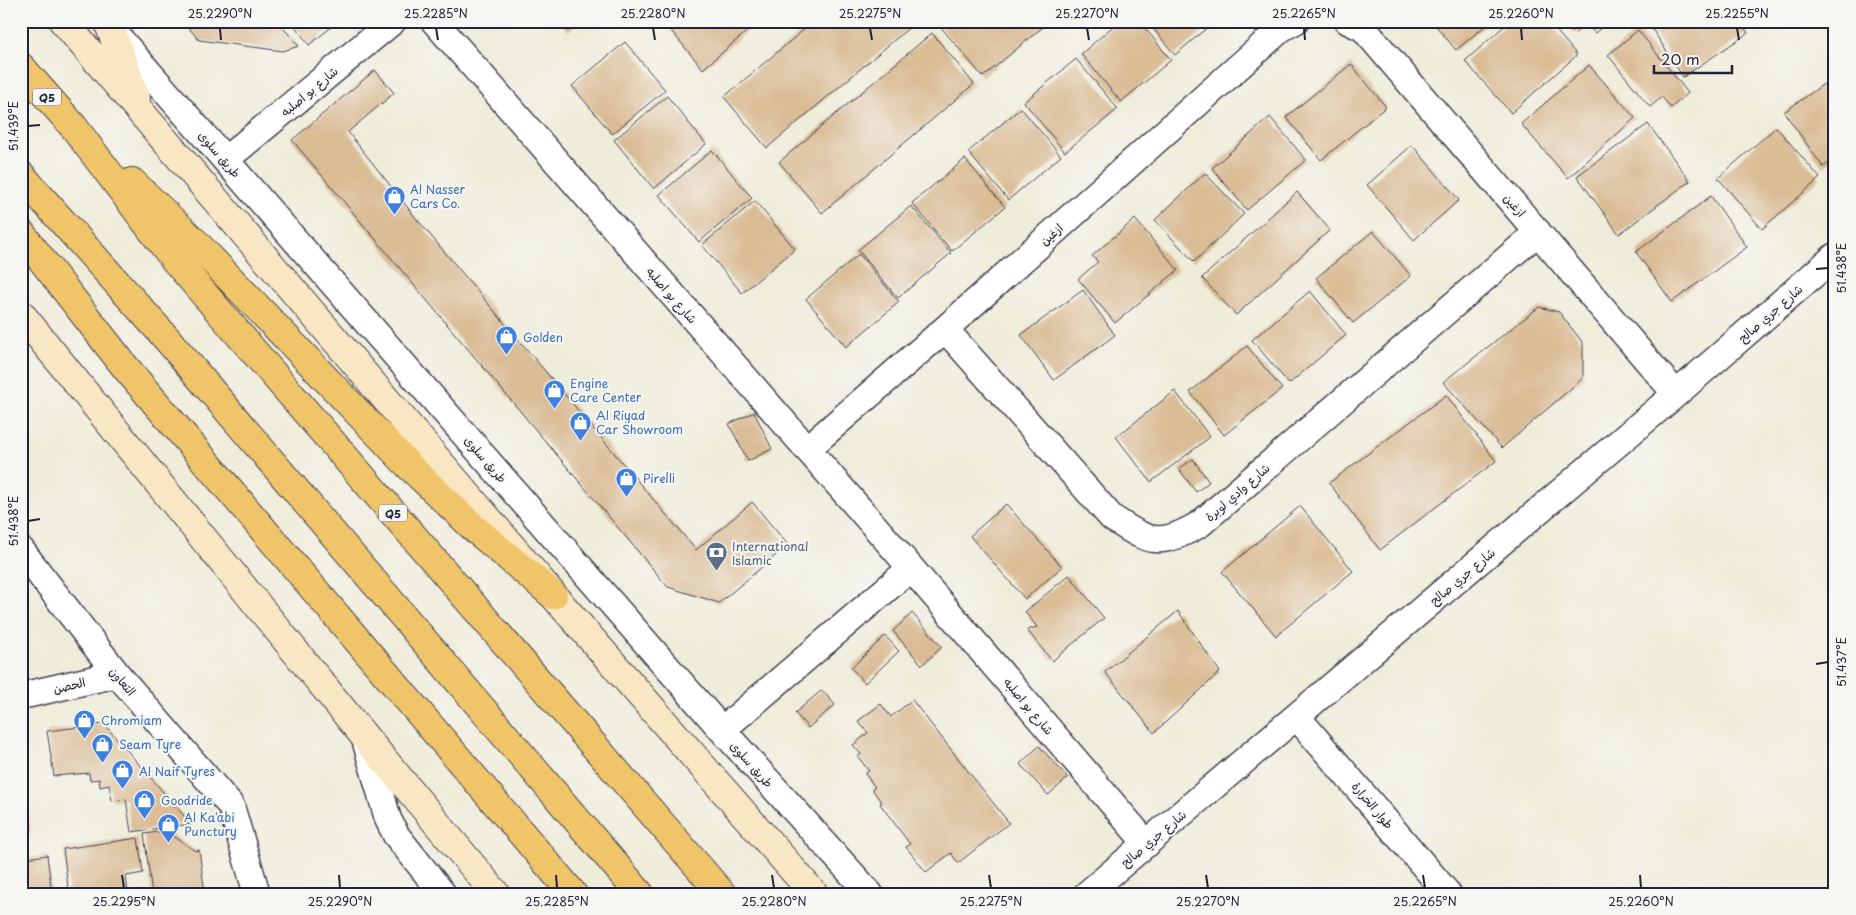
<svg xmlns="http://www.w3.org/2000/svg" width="1856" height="915" viewBox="0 0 1856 915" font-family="'Playpen Sans','Playpen Sans Arabic',sans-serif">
<rect width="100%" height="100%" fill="#f6f6f2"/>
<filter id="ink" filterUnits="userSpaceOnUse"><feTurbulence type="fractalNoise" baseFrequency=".02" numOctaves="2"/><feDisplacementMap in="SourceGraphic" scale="10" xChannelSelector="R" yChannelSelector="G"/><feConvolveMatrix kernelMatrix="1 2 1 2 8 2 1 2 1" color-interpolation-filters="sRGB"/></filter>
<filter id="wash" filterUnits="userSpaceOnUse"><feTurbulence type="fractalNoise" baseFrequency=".0096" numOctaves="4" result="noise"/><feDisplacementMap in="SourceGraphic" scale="20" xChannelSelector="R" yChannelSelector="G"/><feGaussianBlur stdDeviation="1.12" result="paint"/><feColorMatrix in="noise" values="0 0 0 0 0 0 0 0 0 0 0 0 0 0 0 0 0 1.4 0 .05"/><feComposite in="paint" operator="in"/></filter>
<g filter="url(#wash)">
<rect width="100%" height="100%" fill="#efecd9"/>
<g id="blocks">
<path fill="#dabc95" d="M183,21H277L299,46L283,51L199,40Z
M291,21H339L309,45Z
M560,21H580L568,31Z
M663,21H759L703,69Z
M814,21H917L767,148L724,97Z
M946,21H1050L983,77L940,26Z
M1119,21H1139L1171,60L1121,102L1081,54Z
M1147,21H1215L1175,55Z
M1432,21H1491L1456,50Z
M1510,21H1548L1577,55L1511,113L1465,61Z
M1563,21H1609L1595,33L1587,24L1574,34Z
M1647,21H1740L1748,33L1683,77Z
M1638,30L1688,93L1671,108L1662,97L1650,107L1608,55Z
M932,33L974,84L822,213L779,162Z
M625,42L665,90L612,134L572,86Z
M1076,59L1118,109L1065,152L1024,102Z
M1351,64L1386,107L1321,160L1286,117Z
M1589,65L1635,118L1568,178L1521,124Z
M375,70L394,93L348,132L415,217L696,550L752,502L788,545L719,603L668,587L292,140Z
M1835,76V159L1823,167L1784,112Z
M667,96L706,144L654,189L614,140Z
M1021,108L1061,156L1008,200L968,152Z
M1270,117L1306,160L1247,210L1212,168Z
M1648,124L1690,181L1619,234L1577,176Z
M1776,127L1820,178L1762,229L1718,178Z
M1412,145L1459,200L1414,240L1367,185Z
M712,150L752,198L699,242L659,195Z
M965,159L1005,207L952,251L912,203Z
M1205,173L1244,214L1194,262L1155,220Z
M1297,192L1330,230L1236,315L1202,278Z
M1711,196L1747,247L1672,302L1636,252Z
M755,201L795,249L742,293L702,245Z
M911,206L951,253L898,298L858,250Z
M1135,219L1178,270L1115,323L1078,279L1098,262L1092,256Z
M1373,231L1411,276L1353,323L1316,278Z
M859,254L899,302L846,347L806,299Z
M1083,290L1115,335L1054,380L1021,335Z
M1310,291L1346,335L1289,384L1252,340Z
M1539,307L1559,312L1583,343V378L1502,448L1443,382Z
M1247,346L1282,389L1224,435L1190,392Z
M1175,391L1210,437L1151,482L1116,437Z
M1446,395L1496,461L1380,550L1329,483Z
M754,412L772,449L748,461L729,424Z
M1193,459L1209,482L1196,492L1179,469Z
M1006,504L1062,567L1025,599L970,536Z
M1300,506L1353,571L1276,636L1222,572Z
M1069,575L1104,618L1052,661L1027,630L1037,627L1025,612Z
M1178,611L1220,672L1154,733L1105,672Z
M912,613L942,647L922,665L893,631Z
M885,636L899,651L865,683L851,668Z
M822,690L835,705L808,728L795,713Z
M912,700L1009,823L958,863L951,853L926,872L906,847L910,844L880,804L882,803L872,789L875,787L865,774L869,771L858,757L861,754L853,745L868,733L858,721L881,704L891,717Z
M104,724L191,824L131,832L126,799L112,801L109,785L100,787L99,779L90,780L89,773L54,776L47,731Z
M1039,746L1068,778L1048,795L1020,764Z
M21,769L31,832L21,833Z
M166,831L196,851L199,850L205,894H152L144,834Z
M138,838L143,873L126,876L128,894H69L63,849Z
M47,855L52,894H21V859Z"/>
</g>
</g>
<g filter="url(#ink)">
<use href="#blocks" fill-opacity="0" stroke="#414053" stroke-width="1"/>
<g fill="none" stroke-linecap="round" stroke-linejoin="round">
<defs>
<path id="minor" d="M434,21L911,568L1147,844
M1348,21L1363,28L1676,394
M112,30L722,730L870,894
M225,160L393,21
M945,329L1112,518C1124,525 1140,538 1155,539C1169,541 1188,531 1200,524L1538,232
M807,449L945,329L1282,28L1295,21
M21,550L117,674L231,806L257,894
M21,696L117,674
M1297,717L1448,894
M722,730L911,568
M364,736L388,819L396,835L443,894
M1087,894L1676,394L1835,256"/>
<path id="secondary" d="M63,21L553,595L814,894
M110,27L136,98
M21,314L364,736L496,894"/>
<path id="motorway" d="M21,67L73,126L174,259L722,894
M21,175L167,339L640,894
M132,182L195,242L408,465L475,529L553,595
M21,233L126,368L573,894"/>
</defs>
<use href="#minor" stroke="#414053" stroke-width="29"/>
<use href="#secondary" stroke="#414053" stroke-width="30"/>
<use href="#motorway" stroke="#414053" stroke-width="30"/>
<use href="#minor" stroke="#fff" stroke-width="26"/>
<use href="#secondary" stroke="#f9e7c3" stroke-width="28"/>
<use href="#motorway" stroke="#f0c469" stroke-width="28"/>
</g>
</g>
<path fill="none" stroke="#22223b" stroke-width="2" d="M220,28L221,40M436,28L438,40M653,28L655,40M870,28L872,40M1087,28L1089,40M1304,28L1305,40M1521,28L1522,40M1737,28L1739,40M28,126L40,125M1816,269L1828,268M28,521L40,519M1816,664L1828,662M122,875L124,888M339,875L340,888M556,875L557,888M772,875L774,888M989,875L991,888M1206,875L1208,888M1423,875L1425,888M1640,875L1641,888"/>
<defs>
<symbol id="shop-pin" viewBox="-11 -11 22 30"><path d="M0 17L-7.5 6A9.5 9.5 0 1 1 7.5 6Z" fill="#3f7fe0" stroke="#f6f6f2"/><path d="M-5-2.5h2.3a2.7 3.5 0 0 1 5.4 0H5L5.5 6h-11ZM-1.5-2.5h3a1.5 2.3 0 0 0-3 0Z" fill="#fff"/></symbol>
<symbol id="bank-pin" viewBox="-11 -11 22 30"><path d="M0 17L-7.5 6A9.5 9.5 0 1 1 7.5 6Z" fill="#5c6f8a" stroke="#f6f6f2"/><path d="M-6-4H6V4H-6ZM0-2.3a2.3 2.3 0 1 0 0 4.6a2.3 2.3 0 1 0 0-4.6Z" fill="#fff"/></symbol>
</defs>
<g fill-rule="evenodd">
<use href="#shop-pin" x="382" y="184" width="25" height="34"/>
<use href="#shop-pin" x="494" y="324" width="25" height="34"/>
<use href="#shop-pin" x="542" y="378" width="25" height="34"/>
<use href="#shop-pin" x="568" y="410" width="25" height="34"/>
<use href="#shop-pin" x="614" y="466" width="25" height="34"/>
<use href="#bank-pin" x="704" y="540" width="25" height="34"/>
<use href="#shop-pin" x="72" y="708" width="25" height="34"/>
<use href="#shop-pin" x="90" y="732" width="25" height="34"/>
<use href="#shop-pin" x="110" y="758" width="25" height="34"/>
<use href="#shop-pin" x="132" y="788" width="25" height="34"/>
<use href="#shop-pin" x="156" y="812" width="25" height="34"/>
</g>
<g text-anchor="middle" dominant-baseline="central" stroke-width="4" stroke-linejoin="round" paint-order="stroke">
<g fill="#f6f6f2" stroke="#626272" stroke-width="1">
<rect x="33" y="88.5" width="28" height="17" rx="4"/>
<rect x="379" y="504.5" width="28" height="17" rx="4"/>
</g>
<g font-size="11" font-weight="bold" fill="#22223b">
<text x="47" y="97">Q5</text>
<text x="393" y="513">Q5</text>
</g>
<g font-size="12" fill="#22223b" stroke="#f6f6f2">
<text transform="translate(309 91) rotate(-40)">شارع بو اصلبه</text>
<text transform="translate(220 154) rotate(49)">طريق سلوى</text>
<text transform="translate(1515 205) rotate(49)">ازغين</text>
<text transform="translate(1051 234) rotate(-42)">ازغين</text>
<text transform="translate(672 295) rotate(49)">شارع بو اصلبه</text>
<text transform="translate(1770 313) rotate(-41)">شارع جري صالح</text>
<text transform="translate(486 459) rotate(49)">طريق سلوى</text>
<text transform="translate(1237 492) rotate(-41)">شارع وادي لوبرة</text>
<text transform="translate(1462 576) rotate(-40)">شارع جري صالح</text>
<text transform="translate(123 681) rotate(50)">التعاون</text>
<text transform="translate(69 685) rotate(-13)">الحصن</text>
<text transform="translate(1029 706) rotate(50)">شارع بو اصلبه</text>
<text transform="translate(752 764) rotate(48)">طريق سلوى</text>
<text transform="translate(1373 805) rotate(50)">طوار الخرارة</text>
<text transform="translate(1153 838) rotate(-40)">شارع جري صالح</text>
</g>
<g font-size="12" fill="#366cbe" stroke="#f6f6f2" text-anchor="start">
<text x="410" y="189">Al Nasser<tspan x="410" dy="14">Cars Co.</tspan></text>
<text x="523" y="337">Golden</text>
<text x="570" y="383">Engine<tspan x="570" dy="14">Care Center</tspan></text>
<text x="596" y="415">Al Riyad<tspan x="596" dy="14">Car Showroom</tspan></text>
<text x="643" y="478">Pirelli</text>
<text x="101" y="720">Chromiam</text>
<text x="119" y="744">Seam Tyre</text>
<text x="139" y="771">Al Naif Tyres</text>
<text x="161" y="800">Goodride</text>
<text x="184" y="817">Al Ka'abi<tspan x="184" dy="14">Punctury</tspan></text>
</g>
<g font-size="12" fill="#4e5e75" stroke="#f6f6f2" text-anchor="start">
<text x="732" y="546">International<tspan x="732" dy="14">Islamic</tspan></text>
</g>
</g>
<rect width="1856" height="915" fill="none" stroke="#f6f6f2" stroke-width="55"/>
<path d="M1654 65v8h78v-8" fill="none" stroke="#22223b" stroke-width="2.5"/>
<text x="1661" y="65" font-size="15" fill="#22223b" stroke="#f6f6f2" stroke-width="4" paint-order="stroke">20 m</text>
<rect x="28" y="28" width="1800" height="860" fill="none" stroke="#22223b" stroke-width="2"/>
<g font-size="12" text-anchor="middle" fill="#22223b">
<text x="220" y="18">25.2290°N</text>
<text x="436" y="18">25.2285°N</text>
<text x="653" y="18">25.2280°N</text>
<text x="870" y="18">25.2275°N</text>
<text x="1087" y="18">25.2270°N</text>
<text x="1304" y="18">25.2265°N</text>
<text x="1521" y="18">25.2260°N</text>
<text x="1737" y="18">25.2255°N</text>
<text transform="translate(14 126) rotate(-90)" y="4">51.439°E</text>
<text transform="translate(1842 268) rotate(-90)" y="4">51.438°E</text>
<text transform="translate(14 521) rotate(-90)" y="4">51.438°E</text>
<text transform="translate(1842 662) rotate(-90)" y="4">51.437°E</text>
<text x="124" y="906">25.2295°N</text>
<text x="340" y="906">25.2290°N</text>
<text x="557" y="906">25.2285°N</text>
<text x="774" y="906">25.2280°N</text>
<text x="991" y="906">25.2275°N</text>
<text x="1208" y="906">25.2270°N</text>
<text x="1425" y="906">25.2265°N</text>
<text x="1641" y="906">25.2260°N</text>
</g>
</svg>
